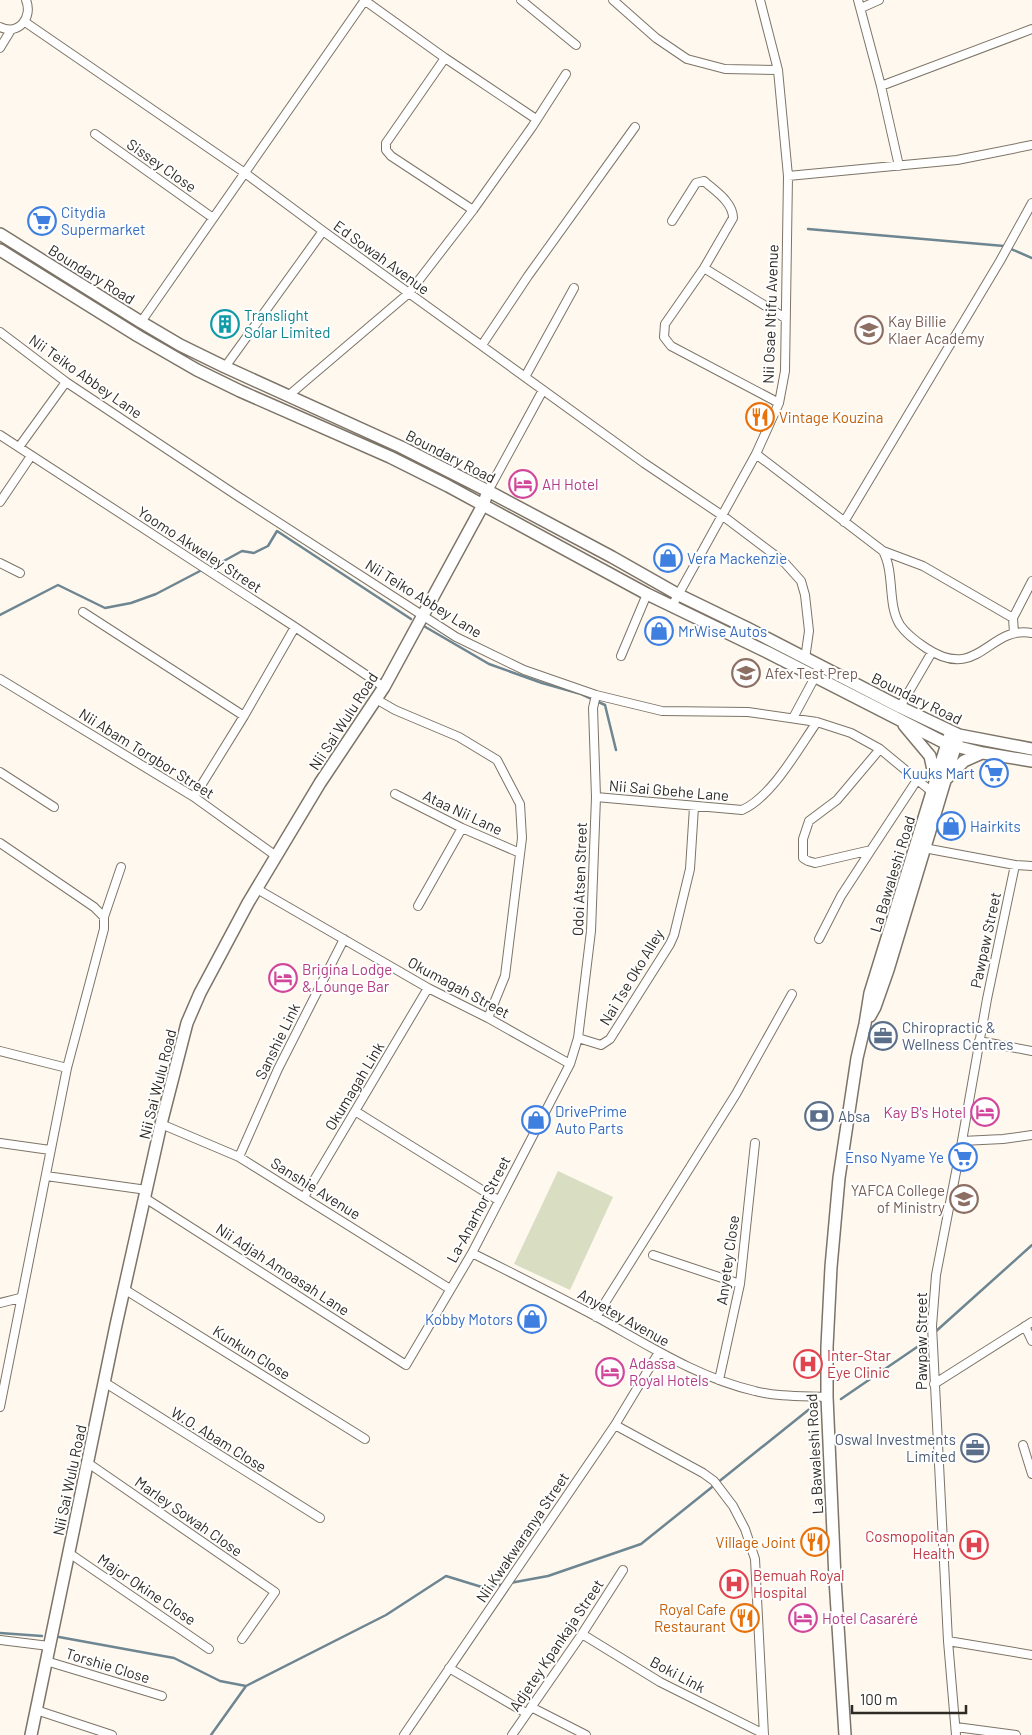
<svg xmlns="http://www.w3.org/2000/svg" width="1032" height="1735" viewBox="0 0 1032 1735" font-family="Barlow,sans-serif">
<rect width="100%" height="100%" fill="#fef8ef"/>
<path fill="#d9ddc2" d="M558,1171L613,1197L570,1290L514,1264Z"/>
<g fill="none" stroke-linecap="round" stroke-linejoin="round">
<path stroke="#6e8691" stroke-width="2.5" d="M808,229L1004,246L1032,258
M211,568L242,551L254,553L268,546L277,531L411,619
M0,615L58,585L105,608L131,603L156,594L200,571
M422,625L489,664L542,683L581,694L605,705L616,750
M934,1333L1032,1245
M841,1399L920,1345
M510,1583L548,1576L641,1544L812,1407
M0,1633L42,1636
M59,1637L174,1658L220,1681L246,1686
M211,1735L246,1686L386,1615L446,1576L485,1588L505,1584"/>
<defs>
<path id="street" d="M364,0L445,58L536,119
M521,0L576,45
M613,0L656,38L687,59L725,69L778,70
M858,0L881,86L899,166
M861,8L879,0
M25,22L245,173L323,231L644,463L723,516L784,562L801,581L805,595L809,631L805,659
M0,27C19,36 33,17 26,0
M0,48L11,30
M445,58L386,143V150L391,156L473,210
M881,86L1032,29
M95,134L213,218
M788,176L957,160L1032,145
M672,221L696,183L704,181C715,191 733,202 733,218L704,268L665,324L664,337L671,346L779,403
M704,268L785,318
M141,322L365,0
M0,332L66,382L239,497L456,637L524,670L596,695L662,711L748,712L817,722L851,733L880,749L932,792
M482,345L528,276L635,127
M225,367L323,231
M525,377L574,288
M288,396L409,293L473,210L532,127L566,74
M0,435L295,627L384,687
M19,447L66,382
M756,454L883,551L923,566L1013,618
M488,491L543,390
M0,502L31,456
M844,522L1000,261L1032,203
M883,551C895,573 887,605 900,625C907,635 917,642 926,648C979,683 988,625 1032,633
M0,563L20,573
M672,606L756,454L779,403L785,371L788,176L778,70L760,0
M83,612L244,716
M1014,633L1013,618L1032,581
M621,656L647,594
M0,679L194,797L276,856
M376,699L395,710L459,737L497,760L520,804L522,838L505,976L488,1018
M900,707L932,652
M793,718L815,677
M880,749L837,800L809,821L803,839V858L808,861L815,863L871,850L917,780
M0,772L54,807
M395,794L462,828L520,853
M194,797L244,716L295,627
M596,797L742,810C772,797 798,749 817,722
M0,843L94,907L104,917
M924,848L1015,865L1032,866
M257,889L428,988L488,1018L570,1064
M418,906L462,828
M819,939L841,896L871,850
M578,1038L601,1045L610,1039L670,944L674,935L690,869L694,807
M979,1041L1032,1051
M0,1051L67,1068
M355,1111L498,1200
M161,1124L239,1157L450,1289
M962,1141L1003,1139L1032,1135
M0,1143L50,1150
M239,1157L278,1069L344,939
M46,1176L147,1190
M304,1197L428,988
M145,1198L406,1365L472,1253L570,1064L578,1038L591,931L596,797L593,708L596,695
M472,1253C514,1274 556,1295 597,1317C648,1345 698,1378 755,1391C778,1397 803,1396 827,1397
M653,1255L740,1284
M124,1289L365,1439
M0,1303L20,1298
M596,1317L736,1094L792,994
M1025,1326L1032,1341
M719,1380L740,1284L755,1143
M104,1382L320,1518
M934,1384L1032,1322
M0,1407L67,1068L104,929V917L121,867
M615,1425L703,1473L714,1481L733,1506L745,1529L755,1559L764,1735
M1023,1445L1032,1474
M88,1463L275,1592L242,1639
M69,1553L209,1649
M582,1634L660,1682L764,1734
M0,1640L49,1646
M948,1641L1032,1655
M46,1661L162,1696
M449,1668L526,1713
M531,1707L586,1735
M36,1710L112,1735
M956,1727L1016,1735
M404,1735L615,1425L659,1352
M512,1735L582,1634L623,1570
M956,1735L948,1641L932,1326L936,1275L962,1141L987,999L1015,865"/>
<path id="secondary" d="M0,234L141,322L180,345L225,367L401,447L488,491L612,557L679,595L747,628L900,707L959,735L1032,749
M0,250L138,336L197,370L240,391L390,457L448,486L647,594L767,652L947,744L983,753L1032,761
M904,725L930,756L935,779
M947,778L964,761L982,753
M870,1016L875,1007L888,970L957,741
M31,1735L116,1325L161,1124L187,1023L200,993L248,903L320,783L384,687L483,505L488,491
M845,1735L835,1579L827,1397V1347L831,1267L839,1178L857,1058L865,1024L870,993L949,737"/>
</defs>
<use href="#street" stroke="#7d7467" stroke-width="10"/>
<use href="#secondary" stroke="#7d7467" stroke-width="14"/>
<use href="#street" stroke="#fff" stroke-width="8"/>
<use href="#secondary" stroke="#fff" stroke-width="11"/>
</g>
<defs>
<symbol id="supermarket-ring" viewBox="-11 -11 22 22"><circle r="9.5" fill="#fff" stroke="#3f7fe0" stroke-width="1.5"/><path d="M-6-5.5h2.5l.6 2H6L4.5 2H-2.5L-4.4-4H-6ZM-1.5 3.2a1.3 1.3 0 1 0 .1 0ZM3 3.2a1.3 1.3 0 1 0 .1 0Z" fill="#3f7fe0"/></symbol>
<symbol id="building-ring" viewBox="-11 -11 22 22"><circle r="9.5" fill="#fff" stroke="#0f9aa8" stroke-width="1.5"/><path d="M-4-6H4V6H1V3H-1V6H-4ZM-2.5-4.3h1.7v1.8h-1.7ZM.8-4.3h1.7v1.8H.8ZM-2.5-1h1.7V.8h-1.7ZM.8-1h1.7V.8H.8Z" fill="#0f9aa8"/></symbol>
<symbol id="school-ring" viewBox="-11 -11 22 22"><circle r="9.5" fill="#fff" stroke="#8d6e63" stroke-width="1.5"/><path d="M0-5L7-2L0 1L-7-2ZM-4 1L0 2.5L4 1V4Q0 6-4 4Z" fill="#8d6e63"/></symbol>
<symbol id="restaurant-ring" viewBox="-11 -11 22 22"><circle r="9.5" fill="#fff" stroke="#e8710a" stroke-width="1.5"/><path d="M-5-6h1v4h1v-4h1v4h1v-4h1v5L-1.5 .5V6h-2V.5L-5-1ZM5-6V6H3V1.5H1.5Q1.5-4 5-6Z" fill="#e8710a"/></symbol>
<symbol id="hotel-ring" viewBox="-11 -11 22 22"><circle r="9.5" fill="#fff" stroke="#d1479c" stroke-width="1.5"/><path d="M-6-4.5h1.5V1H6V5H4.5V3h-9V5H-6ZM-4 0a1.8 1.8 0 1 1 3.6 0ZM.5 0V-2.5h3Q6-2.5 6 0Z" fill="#d1479c"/></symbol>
<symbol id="shop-ring" viewBox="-11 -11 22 22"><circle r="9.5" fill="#fff" stroke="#3f7fe0" stroke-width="1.5"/><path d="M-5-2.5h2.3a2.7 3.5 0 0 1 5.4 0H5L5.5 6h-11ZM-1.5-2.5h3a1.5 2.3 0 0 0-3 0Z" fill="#3f7fe0"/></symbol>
<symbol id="office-ring" viewBox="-11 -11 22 22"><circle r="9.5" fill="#fff" stroke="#5c6f8a" stroke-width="1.5"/><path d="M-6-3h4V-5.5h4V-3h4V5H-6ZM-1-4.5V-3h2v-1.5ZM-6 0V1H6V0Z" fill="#5c6f8a"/></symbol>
<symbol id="bank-ring" viewBox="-11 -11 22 22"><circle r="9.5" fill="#fff" stroke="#5c6f8a" stroke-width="1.5"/><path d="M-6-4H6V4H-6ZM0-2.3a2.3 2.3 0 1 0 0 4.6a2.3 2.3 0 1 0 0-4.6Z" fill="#5c6f8a"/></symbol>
<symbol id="university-ring" viewBox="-11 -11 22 22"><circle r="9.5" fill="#fff" stroke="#8d6e63" stroke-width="1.5"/><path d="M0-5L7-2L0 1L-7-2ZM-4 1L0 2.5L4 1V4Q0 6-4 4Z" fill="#8d6e63"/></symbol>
<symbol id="hospital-ring" viewBox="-11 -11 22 22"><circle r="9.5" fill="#fff" stroke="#e0444e" stroke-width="1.5"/><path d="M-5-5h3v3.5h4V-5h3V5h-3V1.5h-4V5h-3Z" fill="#e0444e"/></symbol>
</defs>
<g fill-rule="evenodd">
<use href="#supermarket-ring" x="26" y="205" width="32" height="32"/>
<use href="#building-ring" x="209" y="308" width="32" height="32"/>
<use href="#school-ring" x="853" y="314" width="32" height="32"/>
<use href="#restaurant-ring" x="744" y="401" width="32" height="32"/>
<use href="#hotel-ring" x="507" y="468" width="32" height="32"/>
<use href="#shop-ring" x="652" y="542" width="32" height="32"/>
<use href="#shop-ring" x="643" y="615" width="32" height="32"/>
<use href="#school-ring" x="730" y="657" width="32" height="32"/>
<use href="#supermarket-ring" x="978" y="757" width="32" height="32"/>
<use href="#shop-ring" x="935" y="810" width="32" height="32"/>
<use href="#hotel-ring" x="267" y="962" width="32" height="32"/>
<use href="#office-ring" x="867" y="1020" width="32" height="32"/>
<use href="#hotel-ring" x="969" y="1096" width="32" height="32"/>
<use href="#bank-ring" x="803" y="1100" width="32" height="32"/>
<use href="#shop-ring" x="520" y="1104" width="32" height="32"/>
<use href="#supermarket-ring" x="947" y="1141" width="32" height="32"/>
<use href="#university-ring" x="948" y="1183" width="32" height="32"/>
<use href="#shop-ring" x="516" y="1303" width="32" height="32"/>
<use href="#hospital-ring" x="792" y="1348" width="32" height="32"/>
<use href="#hotel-ring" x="594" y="1356" width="32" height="32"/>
<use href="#office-ring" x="959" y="1432" width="32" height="32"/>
<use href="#restaurant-ring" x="799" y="1526" width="32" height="32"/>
<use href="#hospital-ring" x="958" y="1529" width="32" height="32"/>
<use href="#hospital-ring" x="718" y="1568" width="32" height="32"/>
<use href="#restaurant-ring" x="729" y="1602" width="32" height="32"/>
<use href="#hotel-ring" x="787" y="1602" width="32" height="32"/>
</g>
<g text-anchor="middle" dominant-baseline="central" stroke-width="4" stroke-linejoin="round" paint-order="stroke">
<g font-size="15" fill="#2e2a24" stroke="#fff">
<text transform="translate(162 165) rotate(35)">Sissey Close</text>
<text transform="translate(382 257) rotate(36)">Ed Sowah Avenue</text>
<text transform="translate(92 274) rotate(32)">Boundary Road</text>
<text transform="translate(770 314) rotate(-88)">Nii Osae Ntifu Avenue</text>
<text transform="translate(86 376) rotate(35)">Nii Teiko Abbey Lane</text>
<text transform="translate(451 456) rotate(27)">Boundary Road</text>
<text transform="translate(200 549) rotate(33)">Yoomo Akweley Street</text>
<text transform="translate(424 598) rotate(32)">Nii Teiko Abbey Lane</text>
<text transform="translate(917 698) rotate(26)">Boundary Road</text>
<text transform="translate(343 721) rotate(-57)">Nii Sai Wulu Road</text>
<text transform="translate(147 753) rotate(32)">Nii Abam Torgbor Street</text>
<text transform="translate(669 790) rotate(5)">Nii Sai Gbehe Lane</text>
<text transform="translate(463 812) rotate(25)">Ataa Nii Lane</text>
<text transform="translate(892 874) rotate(-73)">La Bawaleshi Road</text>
<text transform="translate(579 879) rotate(-88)">Odoi Atsen Street</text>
<text transform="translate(985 940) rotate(-78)">Pawpaw Street</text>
<text transform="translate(631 977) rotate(-59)">Nai Tse Oko Alley</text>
<text transform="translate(459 987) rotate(28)">Okumagah Street</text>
<text transform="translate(277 1041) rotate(-64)">Sanshie Link</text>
<text transform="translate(157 1084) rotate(-76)">Nii Sai Wulu Road</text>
<text transform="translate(354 1086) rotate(-59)">Okumagah Link</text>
<text transform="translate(316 1188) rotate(32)">Sanshie Avenue</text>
<text transform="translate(478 1209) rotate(-62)">La-Anarhor Street</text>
<text transform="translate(727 1260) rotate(-82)">Anyetey Close</text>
<text transform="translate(283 1269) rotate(33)">Nii Adjah Amoasah Lane</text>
<text transform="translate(624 1317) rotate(29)">Anyetey Avenue</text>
<text transform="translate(921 1341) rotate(-90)">Pawpaw Street</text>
<text transform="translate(252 1352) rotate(32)">Kunkun Close</text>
<text transform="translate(219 1439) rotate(32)">W.O. Abam Close</text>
<text transform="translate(814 1454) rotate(-93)">La Bawaleshi Road</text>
<text transform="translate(69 1480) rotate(-78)">Nii Sai Wulu Road</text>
<text transform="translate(189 1516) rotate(35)">Marley Sowah Close</text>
<text transform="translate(522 1537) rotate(-56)">Nii Kwakwaranya Street</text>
<text transform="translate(147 1589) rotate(34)">Major Okine Close</text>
<text transform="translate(556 1645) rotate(-56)">Adjetey Kpankaja Street</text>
<text transform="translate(108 1665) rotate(17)">Torshie Close</text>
<text transform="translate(678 1674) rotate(28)">Boki Link</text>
</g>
<g font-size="15" fill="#366cbe" stroke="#fff" text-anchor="start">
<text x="61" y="212">Citydia<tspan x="61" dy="17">Supermarket</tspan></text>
<text x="687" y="558">Vera Mackenzie</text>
<text x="678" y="631">MrWise Autos</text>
<text x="975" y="773" text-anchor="end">Kuuks Mart</text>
<text x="970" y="826">Hairkits</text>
<text x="555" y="1111">DrivePrime<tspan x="555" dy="17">Auto Parts</tspan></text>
<text x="944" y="1157" text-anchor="end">Enso Nyame Ye</text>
<text x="513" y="1319" text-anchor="end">Kobby Motors</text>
</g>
<g font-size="15" fill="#0d838f" stroke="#fff" text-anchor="start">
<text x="244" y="315">Translight<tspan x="244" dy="17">Solar Limited</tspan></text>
</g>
<g font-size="15" fill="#785e54" stroke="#fff" text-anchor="start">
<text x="888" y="321">Kay Billie<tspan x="888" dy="17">Klaer Academy</tspan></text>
<text x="765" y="673">Afex Test Prep</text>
<text x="945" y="1190" text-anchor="end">YAFCA College<tspan x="945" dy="17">of Ministry</tspan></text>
</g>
<g font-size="15" fill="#c56008" stroke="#fff" text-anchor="end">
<text x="779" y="417" text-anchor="start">Vintage Kouzina</text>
<text x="796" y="1542">Village Joint</text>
<text x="726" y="1609">Royal Cafe<tspan x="726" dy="17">Restaurant</tspan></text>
</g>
<g font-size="15" fill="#b23c85" stroke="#fff" text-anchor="start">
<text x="542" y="484">AH Hotel</text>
<text x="302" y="969">Brigina Lodge<tspan x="302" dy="17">&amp; Lounge Bar</tspan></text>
<text x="966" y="1112" text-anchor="end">Kay B's Hotel</text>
<text x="629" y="1363">Adassa<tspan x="629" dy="17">Royal Hotels</tspan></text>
<text x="822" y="1618">Hotel Casaréré</text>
</g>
<g font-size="15" fill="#4e5e75" stroke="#fff" text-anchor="start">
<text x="902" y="1027">Chiropractic &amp;<tspan x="902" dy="17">Wellness Centres</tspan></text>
<text x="838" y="1116">Absa</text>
<text x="956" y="1439" text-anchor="end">Oswal Investments<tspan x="956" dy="17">Limited</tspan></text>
</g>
<g font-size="15" fill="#be3a42" stroke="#fff" text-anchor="start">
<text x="827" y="1355">Inter-Star<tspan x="827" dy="17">Eye Clinic</tspan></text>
<text x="955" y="1536" text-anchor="end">Cosmopolitan<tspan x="955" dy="17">Health</tspan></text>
<text x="753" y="1575">Bemuah Royal<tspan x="753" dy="17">Hospital</tspan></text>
</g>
</g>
<path d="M852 1705v8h114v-8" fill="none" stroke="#2e2a24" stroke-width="2.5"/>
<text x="860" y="1705" font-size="15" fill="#2e2a24" stroke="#ffffff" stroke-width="4" paint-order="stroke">100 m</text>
</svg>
